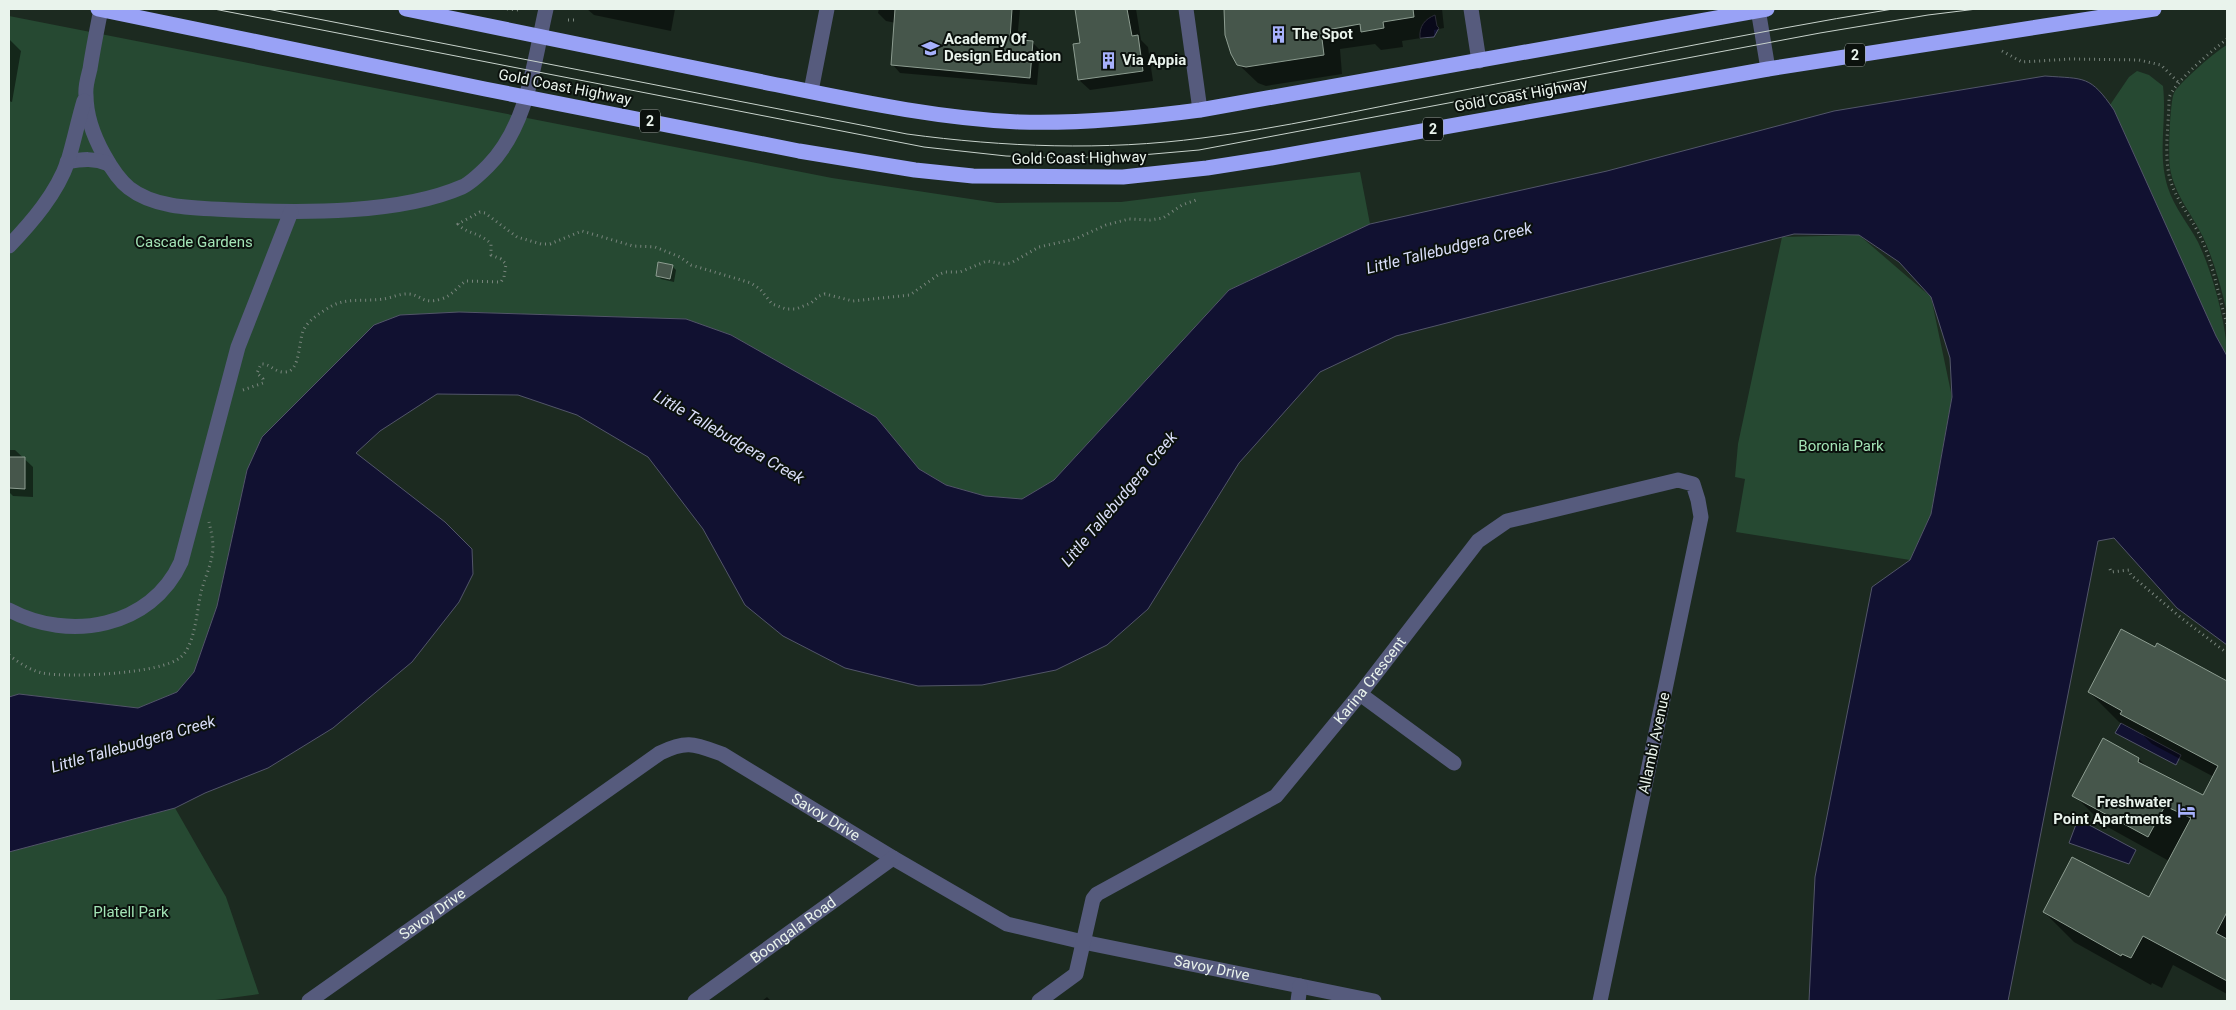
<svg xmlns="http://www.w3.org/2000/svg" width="2236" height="1010" viewBox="0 0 2236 1010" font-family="Roboto,sans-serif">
<rect width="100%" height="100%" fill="#1c2a20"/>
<path fill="#264932" d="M9,16L832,178L997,203L1121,202L1360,172L1370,224L1229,290L1054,480L1022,499L985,496L946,485L919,469L876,417L731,335L686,319L459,312L247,470L217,606L194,672L177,692L138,708L19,694L9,697Z
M2227,45V313C2221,286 2214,261 2203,237C2192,214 2174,194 2170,168C2168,158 2170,101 2174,93C2179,83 2217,50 2227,45Z
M2137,71L2149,75L2163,86C2167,123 2157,153 2168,188C2174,207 2189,225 2198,242C2212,271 2227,325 2227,356L2216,336L2110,105L2129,77Z
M1859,235L1931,297L1952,397L1931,514L1910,560L1736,532L1745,479L1735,477L1738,444L1782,237Z
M175,808L226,897L259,994L208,1001H9V852Z"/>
<path fill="#111131" stroke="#525569" d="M1435,15L1437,26L1439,28L1434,37L1420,38C1419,26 1425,19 1435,15Z
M2045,76C2085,79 2090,75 2114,110L2216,336L2227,356V645L2177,608L2114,538L2098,541L2008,1001H1809L1815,877L1872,587L1910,560L1931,514L1952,397L1950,358L1931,297L1899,262L1859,235L1794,234L1396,336L1320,372L1239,463L1148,609L1107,645L1056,670L982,685L918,686L845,668L783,636L745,605L703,529L648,457L577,415L518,395L437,394L380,431L356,453L445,522L472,549L473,574L459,602L412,662L333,728L268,768L205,793L175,808L9,852V697L19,694L138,708L177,692L194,672L217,606L247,470L262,437L374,325L400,315L459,312L686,319L731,335L876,417L919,469L946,485L985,496L1022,499L1054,480L1229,290L1370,224L1607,171L1834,111Z
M2121,723L2181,755L2176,765L2115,733Z
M2078,819L2136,850L2129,864L2069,843Z"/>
<path fill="#0007" d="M587,9H675L671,31L594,15Z
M879,9H1020L1017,41L1032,42L1040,50L1037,85L900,73L893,65L896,23L886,21L878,13Z
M1075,9H1136L1141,40L1148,47L1153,81L1090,90L1079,80L1081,44Z
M1226,9H1442L1444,28L1434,30V36L1402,41L1403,47L1381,50L1375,44L1340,49L1342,74L1266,86L1258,83L1238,64L1227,35Z
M9,39L21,51L12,102L9,101Z
M672,266L676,270L674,282L661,279L657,275Z
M9,450H15L33,467V497L13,496L9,492Z
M2157,645L2227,683V994L2173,965L2162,988L2152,983L2151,985L2074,942L2044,912L2150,899L2169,861L2104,825L2074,795L2104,740L2139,759L2148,768L2204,796L2214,777L2152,744L2143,735L2119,722L2089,692L2155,649Z
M767,997L771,1001H762Z"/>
<path fill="#46564b" stroke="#8d9d91" d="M895,9H1012L1010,39L1033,41L1030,78L891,65Z
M1075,9H1127L1132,36L1138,35L1143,71L1078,80L1073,44L1080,43Z
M1224,9H1413L1414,17L1383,22L1384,28L1361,32L1360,24L1321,31L1324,55L1246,67L1237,65L1231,54L1225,35Z
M658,262L673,265L670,279L656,276Z
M9,457H25V489L9,488Z
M2121,629L2155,647L2157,643L2227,681V912L2216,933L2227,939V981L2143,936L2131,958L2122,954L2121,956L2043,912L2072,857L2149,897L2191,818L2165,806L2148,837L2072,796L2103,738L2139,758L2138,762L2203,795L2218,766L2120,714L2122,711L2088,692Z"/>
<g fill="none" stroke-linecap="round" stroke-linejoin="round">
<path stroke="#79857d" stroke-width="3" stroke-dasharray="1 4" stroke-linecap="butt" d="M507,9L519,10
M568,20H575
M2227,39C2213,50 2174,82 2169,98C2169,124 2164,149 2169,175C2174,198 2190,215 2200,236C2214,265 2218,295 2227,324
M2002,51L2022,62L2071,59L2139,60L2161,65L2179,83
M243,390L263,383V379L257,373L261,364C270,363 275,373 285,372C301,372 298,340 304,329C309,320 321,312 330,307C346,297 365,302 383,299C391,298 401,293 409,294C422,295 422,305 441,299C452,296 457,287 466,281L501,282L504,277L506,264L501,259L491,255V244C480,232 466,234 458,224L480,212L485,213L517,237L541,244H550L582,231L633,246L655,247L680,257L691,265L751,283L760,289L772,304L786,309H796L811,303L819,296L825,294L853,301L910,295L938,275L945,272H960L987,261L1004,264L1011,263L1039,247L1075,239L1106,225L1129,219L1150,220L1163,218L1182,205L1199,199
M2110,569L2111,572L2129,570L2131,575L2180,617L2227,653
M9,655C19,663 30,670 42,673C68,678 162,674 181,657C195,645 197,610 201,592C205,577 212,564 213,548C213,539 211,531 209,522"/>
<g stroke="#565b7d" stroke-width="15">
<path d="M101,9C97,29 93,49 90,69C88,77 85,86 86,95C86,116 94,137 104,155C110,166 119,180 129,188C157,210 201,208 235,210C302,213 400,214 462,187C471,183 481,173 488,166C528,126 534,61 546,9"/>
<path d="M1186,9L1200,110"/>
<path d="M1471,9L1479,61"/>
<path d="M1758,9L1768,69"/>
<path d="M811,91L827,9"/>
<path d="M67,162C83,159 94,158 109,164"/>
<path d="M9,246C32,222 57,193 68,161C74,141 78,121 84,101"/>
<path d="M9,610C69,642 151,628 181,562L238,347L291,212"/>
<path d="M1360,694L1454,763"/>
<path id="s1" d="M309,1001L660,753C687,740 694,744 722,754L893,858L1007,924L1083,942L1374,1001"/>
<path id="s2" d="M695,1001L893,858"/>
<path id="s3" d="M1039,1001L1076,974L1093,899L1097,894L1276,796L1360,694L1478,541L1507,521L1678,480L1693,484L1698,500L1701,517L1600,1001"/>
<path d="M1298,1001L1300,986"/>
</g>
<path stroke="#99a2f6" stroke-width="15" d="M98,9L485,89L799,151L915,170L973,176L1123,177L1207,168L1271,158L1768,69L2154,9
M406,9C525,33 644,58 763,82C848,99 932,118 1019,122C1080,124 1140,118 1200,110L1767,9"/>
<path stroke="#c7d2cb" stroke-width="1" d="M214,9L924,147L1006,156L1059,158L1130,156L1199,150L1820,33L1928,15L1977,9
M267,9L907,134C1004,147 1104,151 1202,138C1282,128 1360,110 1439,95C1590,66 1741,34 1893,9"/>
</g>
<defs>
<symbol id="building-bare" viewBox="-9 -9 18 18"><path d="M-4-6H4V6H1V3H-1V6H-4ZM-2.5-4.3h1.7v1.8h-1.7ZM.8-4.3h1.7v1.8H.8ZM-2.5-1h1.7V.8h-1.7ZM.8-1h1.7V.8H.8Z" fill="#a7b1fc" stroke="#0b110d" stroke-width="2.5" paint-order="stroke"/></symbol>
<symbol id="university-bare" viewBox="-9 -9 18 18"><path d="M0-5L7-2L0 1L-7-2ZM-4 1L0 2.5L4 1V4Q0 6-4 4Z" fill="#a7b1fc" stroke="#0b110d" stroke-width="2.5" paint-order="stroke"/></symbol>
<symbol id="hotel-bare" viewBox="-9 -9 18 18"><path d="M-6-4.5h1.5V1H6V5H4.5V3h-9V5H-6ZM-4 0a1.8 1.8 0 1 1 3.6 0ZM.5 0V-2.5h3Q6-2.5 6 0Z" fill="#a7b1fc" stroke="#0b110d" stroke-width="2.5" paint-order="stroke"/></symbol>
</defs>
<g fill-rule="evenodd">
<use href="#building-bare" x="1266" y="22" width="25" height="25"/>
<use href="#university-bare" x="918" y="36" width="25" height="25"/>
<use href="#building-bare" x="1096" y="48" width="25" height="25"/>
<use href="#hotel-bare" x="2174" y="798" width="25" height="25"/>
</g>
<g text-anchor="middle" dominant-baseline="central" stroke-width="4" stroke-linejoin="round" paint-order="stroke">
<g fill="#0b110d" stroke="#a6afa9" stroke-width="1">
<rect x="1845" y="43.5" width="20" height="23" rx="4"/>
<rect x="640" y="109.5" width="20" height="23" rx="4"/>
<rect x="1423" y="117.5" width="20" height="23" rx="4"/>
</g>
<g font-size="14" font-weight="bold" fill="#e9f3ec">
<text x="1855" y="55">2</text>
<text x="650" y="121">2</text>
<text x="1433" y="129">2</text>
</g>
<g font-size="15" font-weight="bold" fill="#e9f3ec" stroke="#0b110d" text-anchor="start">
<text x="1292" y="34">The Spot</text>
<text x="944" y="39">Academy Of<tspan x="944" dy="17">Design Education</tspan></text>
<text x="1122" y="60">Via Appia</text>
<text x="2172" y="802" text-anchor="end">Freshwater<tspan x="2172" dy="17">Point Apartments</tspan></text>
</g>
<g font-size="15" fill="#e9f3ec" stroke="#0b110d">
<text transform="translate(565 87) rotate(11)">Gold Coast Highway</text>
<text transform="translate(1521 95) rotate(-10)">Gold Coast Highway</text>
<text transform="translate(1079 158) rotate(-1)">Gold Coast Highway</text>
<text stroke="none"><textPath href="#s3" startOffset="482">Karina Crescent</textPath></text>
<text transform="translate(1654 743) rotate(-78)">Allambi Avenue</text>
<text stroke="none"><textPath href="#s1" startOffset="616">Savoy Drive</textPath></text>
<text stroke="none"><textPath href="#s1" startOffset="151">Savoy Drive</textPath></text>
<text stroke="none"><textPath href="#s2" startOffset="121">Boongala Road</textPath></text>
<text stroke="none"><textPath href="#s1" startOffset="1036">Savoy Drive</textPath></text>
</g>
<g font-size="15" fill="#a3e4b6" stroke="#0b110d">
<text x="194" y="242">Cascade Gardens</text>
<text x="1841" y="446">Boronia Park</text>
<text x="131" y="912">Platell Park</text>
</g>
<g font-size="16" font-style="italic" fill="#dadef9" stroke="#0b110d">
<text transform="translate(1449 248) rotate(-14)">Little Tallebudgera Creek</text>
<text transform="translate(729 437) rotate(30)">Little Tallebudgera Creek</text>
<text transform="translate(1119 499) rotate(-50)">Little Tallebudgera Creek</text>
<text transform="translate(133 744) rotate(-16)">Little Tallebudgera Creek</text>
</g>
</g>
<rect width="2236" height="1010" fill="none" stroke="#e9f3ec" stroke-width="20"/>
</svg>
